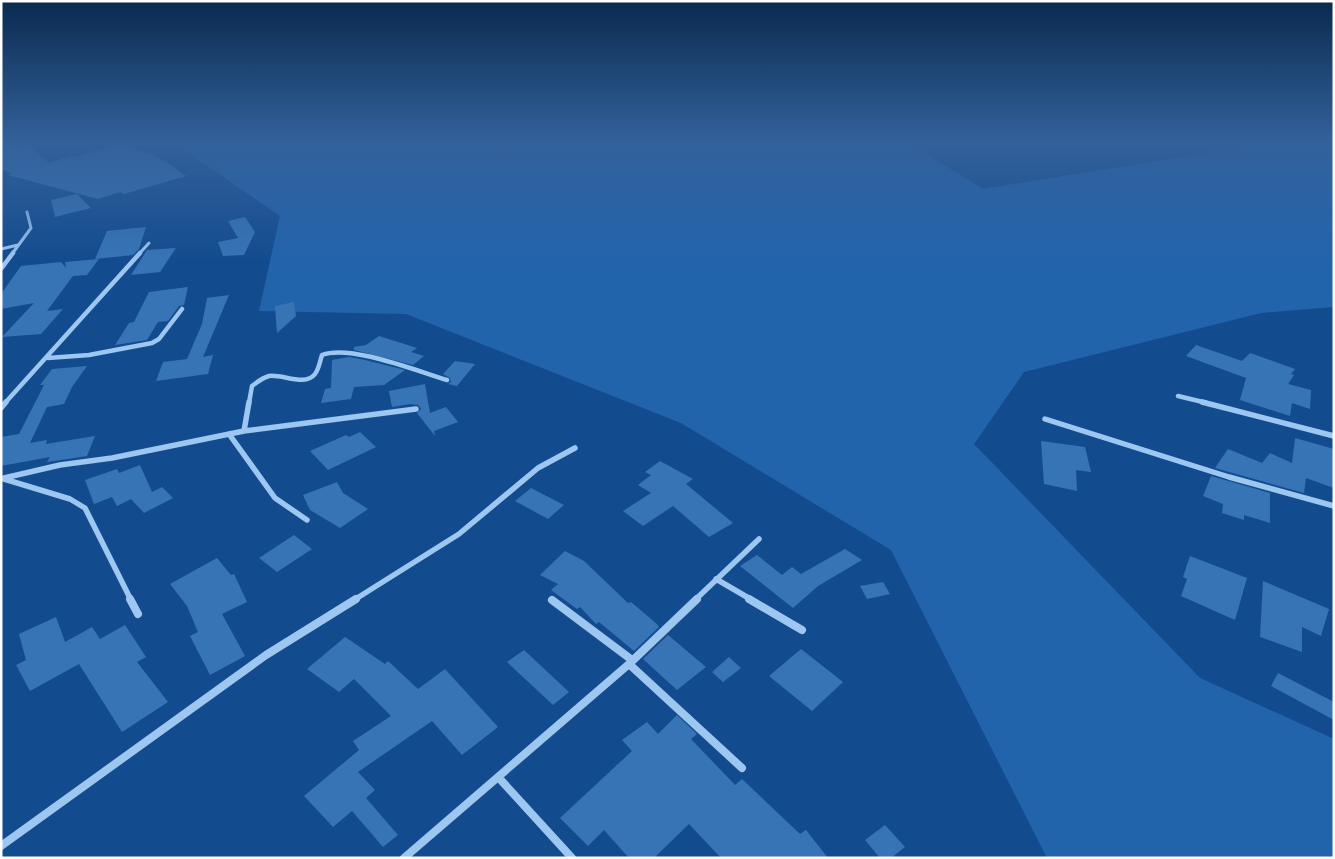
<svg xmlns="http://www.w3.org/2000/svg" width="1335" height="859" viewBox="0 0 1335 859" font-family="Barlow,sans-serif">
<rect width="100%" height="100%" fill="#134c8e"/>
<path fill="#2264ac" d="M171,141H905L983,189L1279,141H1334V307L1261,313L1024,372L974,444L1200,678L1334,739V858H1047L891,550L681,423L406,314L259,311L280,216Z"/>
<path fill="#3774b6" d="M1,141H10L16,149L30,146L49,163L70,156L76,157L118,145L151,154L171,165L186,176L124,194L120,192L98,199L8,175L12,173L1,169Z
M77,194L91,208L55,217L51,200Z
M245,217L255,232L244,255L223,256L218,242L238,238L228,221Z
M146,227L139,249L133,255L95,259L107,231Z
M176,248L160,272L131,275L147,250Z
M99,259L87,275L73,276L47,311L63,309L41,334L2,337L34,303L1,309V294L21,266L61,262L66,268L65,262Z
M188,287L184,305L179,306L168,321L158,322L147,340L115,345L129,323L134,322L149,292Z
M229,295L203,357L213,355L208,374L156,381L163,362L187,359L202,324L207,298Z
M294,302L296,316L277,333L275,306Z
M379,336L417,348L411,352L424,356L413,365L354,350V347L366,345Z
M1196,345L1242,361L1250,353L1295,369L1291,374L1294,375L1288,384L1311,390L1310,409L1292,403L1290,416L1240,400L1246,378L1186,356Z
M349,357L365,360L405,370L384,385L354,387L351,399L321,403L325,389L331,388L332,360Z
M455,361L475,364L457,386L448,384L451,382L450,378L443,374Z
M87,366L72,387L64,404L47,407L30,443L47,440L46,444L95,436L87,456L47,462L50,457L1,466V437L19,434L44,385H40L52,369Z
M425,384L430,413L446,407L458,422L434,431L435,436L417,413L421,409L418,405L410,404L392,407L389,391Z
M360,432L376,447L328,470L310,451L346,435L349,437Z
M1295,438L1334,449V488L1306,478L1304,493L1215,468L1228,449L1262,463L1270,453L1292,463Z
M1041,441L1085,447L1091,472L1076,470L1077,491L1044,484Z
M660,461L693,479L686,484L733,523L709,537L673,506L643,526L623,511L651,493L638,485L651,475L645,472Z
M140,465L152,492L162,487L173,498L144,513L131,499L117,506L112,497L94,504L85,480L117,469L119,473Z
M1211,476L1270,493V523L1244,515V520L1222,513L1223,504L1203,496Z
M337,482L343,493L368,509L340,528L310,510L303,495Z
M531,488L564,505L548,519L515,501Z
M294,535L312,549L277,572L259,558Z
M845,549L862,560L818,586L793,608L740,566L757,555L782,575L792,567L801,574Z
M565,551L584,561L628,603L631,602L657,624L659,627L634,651L599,622L596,624L580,607L577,609L551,590L558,584L540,575Z
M1190,556L1247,578L1235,620L1181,596L1187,579L1183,577Z
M217,558L231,575L234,574L247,602L222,614L245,656L210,675L190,636L198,632L187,606L170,584Z
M1263,581L1329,609L1321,636L1302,627V652L1260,637Z
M883,582L890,594L867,599L860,586Z
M56,617L65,642L92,627L100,639L125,625L146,657L137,662L168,702L122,732L79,664L30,691L16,665L26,660L19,634Z
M668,635L706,667L677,690L643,659Z
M345,637L385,664L388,661L418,689L445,669L498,727L462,755L432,721L358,772L375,790L366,798L398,835L383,847L352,811L333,827L304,796L359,750L353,741L391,716L354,679L339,692L307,669Z
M801,649L843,682L812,711L769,676Z
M524,650L569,692L553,705L507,662Z
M729,657L741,668L723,682L712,672Z
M1278,673L1334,702V720L1271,686Z
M677,715L697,734L691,739L735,785L742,779L800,834L806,830L828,858H721L689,824L654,858H629L604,830L588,846L560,818L632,751L622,740L647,722L658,734Z
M885,825L905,847L891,858H880L865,840Z"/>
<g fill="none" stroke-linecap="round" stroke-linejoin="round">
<path stroke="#9dc6f1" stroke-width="3" d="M1,249L18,245
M12,254L31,228L27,212
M139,254L149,243"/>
<path stroke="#9dc6f1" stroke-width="4.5" d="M1,269L13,253
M48,358L89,355L152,343L159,339L182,309
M1178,396L1207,403
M5,403L140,253
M249,403L252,386C257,382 262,378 269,376C283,374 305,387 315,374C319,369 320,361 322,355C350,344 417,371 447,380"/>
<path stroke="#9dc6f1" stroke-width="5.5" d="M1202,402L1334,436
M1,408L6,402
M1045,419L1229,477L1334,506
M244,431L249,402
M229,434L275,498L307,520
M4,478L60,465L112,458L244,431L416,409
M4,479L70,499L85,508L131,600
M716,579L752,600
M354,600L459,534L538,468L575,448
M695,600L759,539"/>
<path stroke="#9dc6f1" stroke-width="8" d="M130,599L138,614
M749,599L802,630
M552,600L632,660
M629,664L742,768
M499,778L572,858
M1,846L266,655L356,599
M404,858L629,664L697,599"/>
</g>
<linearGradient id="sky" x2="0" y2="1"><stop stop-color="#0a2a4e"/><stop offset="0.54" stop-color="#33619b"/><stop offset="1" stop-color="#33619b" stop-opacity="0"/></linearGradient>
<rect width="1335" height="261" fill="url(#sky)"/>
<rect width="1335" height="859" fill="none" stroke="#ffffff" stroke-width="5"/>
</svg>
